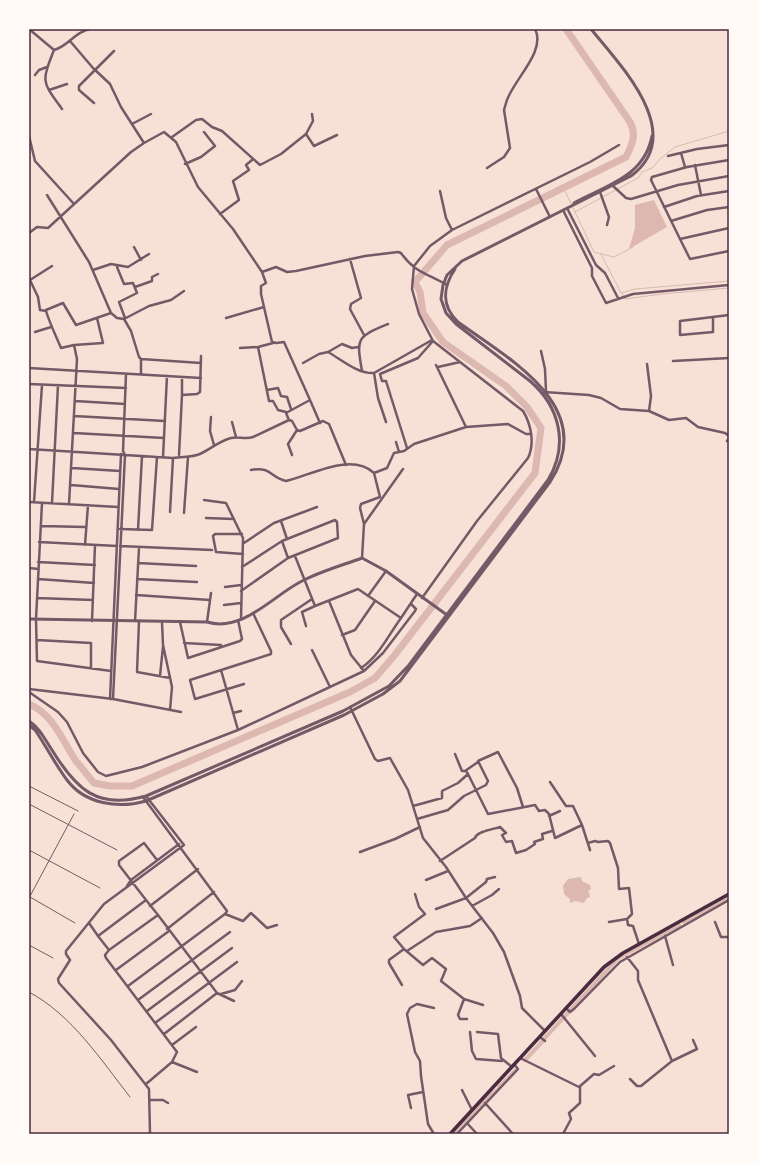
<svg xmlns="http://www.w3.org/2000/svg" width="758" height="1163" viewBox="0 0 758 1163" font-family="Quicksand,sans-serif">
<rect width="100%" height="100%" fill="#f7e1d7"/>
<path fill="#dcb8b0" d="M654,200L667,227L629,249L635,228V205Z
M581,877L582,881L590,885L591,889L587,892H589L590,897L587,898L584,903L575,901L570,903V899L564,894L563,886L568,879Z"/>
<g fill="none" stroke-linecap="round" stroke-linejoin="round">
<path stroke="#dcb8b0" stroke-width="1" d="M563,187L575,212L638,178L642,172L652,168L661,158L675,147L729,131
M575,212L594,252L614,257L633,247
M601,254L621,293L635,289L729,281
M622,293L625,299L662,294L729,288"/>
<path stroke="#dcb8b0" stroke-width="4" d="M684,922L729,897
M545,1038L618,958L679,925
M525,1060L543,1041
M499,1087L516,1070
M479,1106L497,1090
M454,1134L477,1109"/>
<path stroke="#dcb8b0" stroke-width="7" d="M29,704C53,714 62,740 76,761C82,768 88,776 94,783L110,786H132L350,692L375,678L394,656L535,473L541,428L527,407L506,386L443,342L423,313L420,292L415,282L447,245L626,157C632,145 637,135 630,122L566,29"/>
<path stroke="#755966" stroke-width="1" d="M29,786L78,811
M29,804L117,850
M29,850L100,888
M30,897L75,923
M29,898L74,814
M29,945L53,958
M29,992C72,1015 101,1060 130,1097"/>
<path stroke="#755966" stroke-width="2.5" d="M29,29L54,50
M70,41L93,68L110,84L121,107L144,143
M54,50C41,83 42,81 62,109
M54,50C69,46 74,32 90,29
M35,75L39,70L47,67
M49,90L67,84
M94,103L79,90V86L114,51
M132,124L151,114
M306,134L313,121L312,114
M29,136L35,161L74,204
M172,137L196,120L202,119L212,127L222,131L260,165L281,154L306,134L314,146L337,135
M681,153L685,167
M668,156L697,149L729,145
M729,160L687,167L652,177L651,180L680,239L729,228
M185,164L201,157L215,146L204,132
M695,165L701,195
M487,168L504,157L510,148L504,110L506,103C511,82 547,52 535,29
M612,185L626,198L631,199L678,185L729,176
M536,189L550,217
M600,192L609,217L607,225
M47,195L89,262L111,313L117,318L124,319L131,331L139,357L141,359
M664,207L697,196L729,191
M567,208L596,265L605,273L618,298
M563,210L592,268V276L606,303L633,294L729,285
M220,214L239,200L233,181L249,170L246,165L252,160
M671,221L707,210L729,207
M452,230L590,162L619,145
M29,233L37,227L48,228L131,152L144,143L164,132L176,142L198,187L233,229L262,272L276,267L287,272L296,271L365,256L398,252L401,253C414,272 428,274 447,285
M680,239L690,259L729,251
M134,247L141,260
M350,259L361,298L351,304L350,309L364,335
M117,267L124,284L133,283L137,293L119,302L125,318
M93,270L111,264L128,267L149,254
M262,272L266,283L261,286V294L272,342L276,343L284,342L310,400L286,413L289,420L292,421L297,430L300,431L323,421L329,424L346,465
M29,278L38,297L40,310L46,311C50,324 56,336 61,348L74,345L103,343L97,318
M30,280L52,266
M135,287L152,281V277L158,274
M46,310L63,303L76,325L111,313
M226,318L264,307
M713,318V332L680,335V321L729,315
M124,319L149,306L171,300L184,291
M35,332L51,327
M258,347L269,401H273L278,410L286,412
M240,348L258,347L273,343
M541,351L545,369L546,391
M328,352L342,344L352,348L358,347
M673,361L729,358
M303,363L319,354L328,352C342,360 358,374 374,373L432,340
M647,364L651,396L649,411
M436,365L466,427
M438,367L460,362
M29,368L201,378
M362,371C356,337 357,337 388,324
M374,373L378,398L386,422
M141,374V359L201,363
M29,384L126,388
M267,390L278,388L281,396L287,397L291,409
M544,392L589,395L601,398L620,409L649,411L669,420L686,418L698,427L725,433L729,436
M182,395V377
M310,400L320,423
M75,401L125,404
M74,416L165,421
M211,417L210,431L214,445
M232,422L236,437
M74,433L164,438
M727,441L729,439
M396,442L399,452
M407,448L386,381H382L380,374L418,358L433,341
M29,449L173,458C182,456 191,458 200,454C211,449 219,441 231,438C239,436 245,440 253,437L289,420
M179,455L182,395L197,394L200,392L201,356
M292,455L288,444L297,430
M163,457L167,376
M72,468L120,471
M251,470C272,466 270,478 286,481C312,475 351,452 374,473L380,497L361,504L360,508L364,524
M374,473L387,468L394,453L404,451L414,444L466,427L508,424L526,434H531
M71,485L119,489
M204,500L226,503L243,538L241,619
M29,502L118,507
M34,502L42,385
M42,503L36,619L37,661L111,671
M52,503L58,385
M69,504L77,359L74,345
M170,512L173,458
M184,513L188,457
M206,518L234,519
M335,520L337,522L338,538L288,558L282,541Z
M281,521L287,539
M41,526L86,527
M120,529L152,530L157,457
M138,530L142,456
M242,534H215L213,536L216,552L243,554
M39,542L117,546
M244,543L274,523L317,507
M85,545L88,505
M120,546L212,550
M295,556L315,606L358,589L401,618L417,594
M362,558L364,524L403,469
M38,562L95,565
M138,563L196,566
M242,567L282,541
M29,568L38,569
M38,579L94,583
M137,579L197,582
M225,587L241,585
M241,591L288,558
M136,595L210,600
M368,596L386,571
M37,598L93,600
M422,598L477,521L528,458C535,443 531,424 523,411L433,341L419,314L412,289L414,266L430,246L452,230L446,218L440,191
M329,601L351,655L364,671
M224,605L241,603
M92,621L95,545
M135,621L139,548
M139,621L137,672L170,678
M162,622L163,645L172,687L170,710
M180,622L188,658L240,641L242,639L238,620
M207,622L211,593
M306,626L302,612L315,606
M342,635L355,630L375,601
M37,640L91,643V668
M184,643L221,645
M291,644L281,627V620L312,599
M312,650L330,687
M361,668C379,656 388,636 401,618
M221,670L238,730
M160,676L163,646
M244,684L195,699L190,680L271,654V651L253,613
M29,689L113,699L181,712
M29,692L58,712L67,722L83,753L98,772L106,776L142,767L238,730L364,671L383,653L415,611L416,609L411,604
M110,699L121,454
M113,699L125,455L123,451L126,374
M350,707L375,759L378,761L390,758L408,790L423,838L446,867L466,898L493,933L504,952L520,996L522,1008L545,1031
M233,713L241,711
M455,754L462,771H466L468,774L488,814L535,805L539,811L545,810L549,814L555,838L582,825
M465,771L478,762
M550,782L566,806H573L582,825L590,850
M146,796L184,845L104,904L66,951V954L70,960L58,979L59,983L111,1040L149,1089L150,1134
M413,806L442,798V791L458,783L468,774
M549,816L560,811
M417,819L448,810L464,796L486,785L488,781L478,761L498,752L517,788L523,807
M588,843L595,841L598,842L608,841L610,843L618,868L619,889L629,888L632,914L627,919L628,925L633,926L639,944
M360,852L395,839L420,827
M440,861L475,838C477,831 495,829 500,827L506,833L502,835L506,842L512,841L516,853L526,850L535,844L534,842L543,839L542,834L552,831
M426,880L448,871
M127,886L131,880L179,844
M415,894L419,907L425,914L394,937L404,949L423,965L432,958L446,969L441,981L464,999L483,1005
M146,900L158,915L109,950L98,936L146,900L119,865V861L144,843L157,860
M150,906L198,869
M472,906L492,895L499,889
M436,909L466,898L486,882L487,879L495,877
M225,914L243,921L251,913L267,928L277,925
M158,915L217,993L234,1001
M609,922L627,919
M715,922L721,937H729
M89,923L98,936
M167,929L214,892
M665,936L673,965
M109,950L105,955L106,958L177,1052L172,1062L146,1084
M407,951L436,932L470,926L482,918
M627,957L638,971V980L672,1061
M116,970L169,931
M402,985L389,963V960L404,949
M128,986L225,914L227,911L143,797
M221,994L235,990L242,981
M464,999L458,1015L460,1019H467
M138,1000L230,932
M566,1008L570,1012L574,1009L620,962L729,900
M147,1011L232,948
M561,1014L595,1056
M155,1023L237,962
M470,1032L472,1051L476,1059L502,1061
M477,1032L498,1034L501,1058L512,1067
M164,1034L217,993
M540,1037L545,1041
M172,1045L196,1027
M520,1058L579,1087L594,1074L599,1075L614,1066
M172,1062L197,1072
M630,1079L637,1086H641L672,1061L697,1049L693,1040
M462,1090L472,1110
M150,1100H163L168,1103
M485,1103L513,1134
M411,1108L408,1095L423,1092
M467,1123L477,1134
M434,1134L428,1124L421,1076L420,1061L415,1052L407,1014L410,1008L417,1004L434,1008
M457,1134L518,1069L514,1064
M563,1134L571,1119L569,1113L580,1103V1087"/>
<path stroke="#755966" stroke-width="3" d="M574,203C607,185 644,177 652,136
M29,619L207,622C244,633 274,594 304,580C322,571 343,565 362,558L386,571L447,615
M29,721C40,728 45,740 52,750C76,789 97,810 146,796L343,711L389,686L409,665L548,480C569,445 560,407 530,381L456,324L446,313L441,299L443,285L447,275L462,261L631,176C688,134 620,65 591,29
M29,725L35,730C46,746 55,764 67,780C85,804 118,809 146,801L344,715L383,694L400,681L550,482C599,407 509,359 458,322C441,306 443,287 455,269"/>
<path stroke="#4a2c40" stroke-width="3.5" d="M450,1134L604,967L623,953L729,894"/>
</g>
<rect width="758" height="1163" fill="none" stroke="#fffaf5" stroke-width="60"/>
<rect x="30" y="30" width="698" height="1103" fill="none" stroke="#4a2c40" stroke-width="1.5"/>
</svg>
